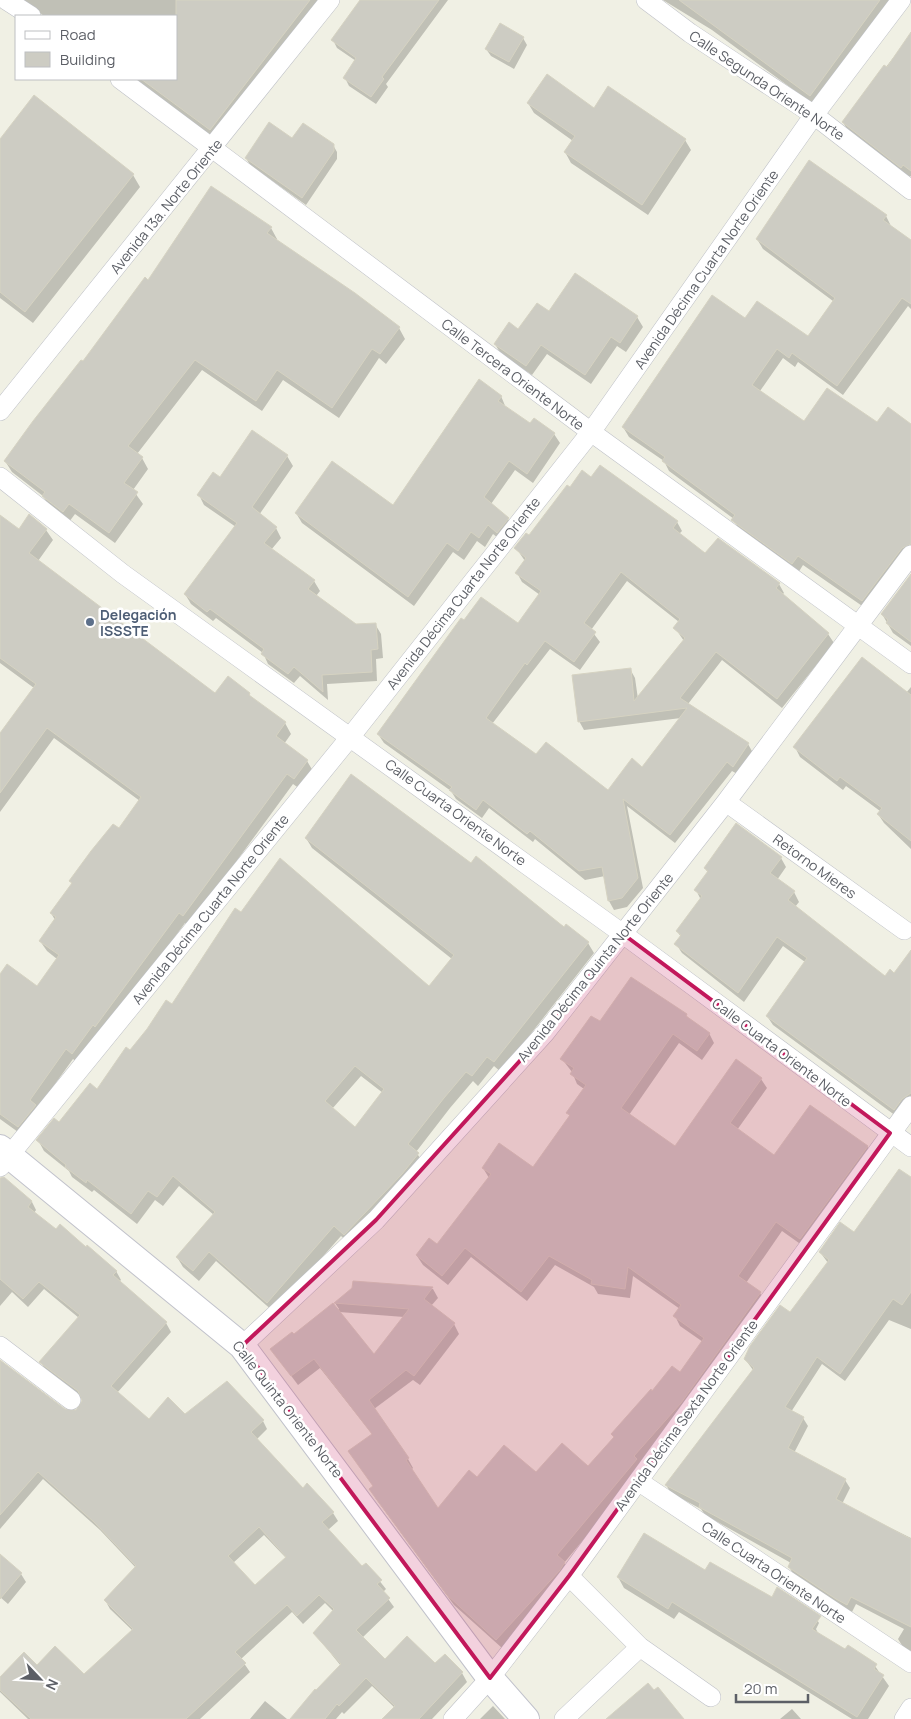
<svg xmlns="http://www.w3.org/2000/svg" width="911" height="1719" viewBox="0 0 911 1719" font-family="Manrope,sans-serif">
<rect width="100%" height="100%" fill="#f0f0e4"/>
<path fill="#0003" fill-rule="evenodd" d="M23,0H321L216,139L132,79H176V16H44Z
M362,0H448L386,84L388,87L376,104L349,86L345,78L356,61L337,48L333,40Z
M663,0H894L817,107L712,30Z
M911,35V176L907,178L849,133L843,122Z
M523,38L527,45L514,69L491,56L486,49Z
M609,88L685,140L691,150L648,215L571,163L565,152L573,141L534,113L528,103L594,109Z
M292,140L333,145L337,152V159L306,205L250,165L246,158Z
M0,141L133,175L140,187L33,323L0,298Z
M886,216L891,226L911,241V309L908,306L843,395L798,362L795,367L783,358L760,391L805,423L911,425V556L868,610L803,565L798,573L739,530L734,519L669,471L664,461L629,437L623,427L745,320L808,338L833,301L763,249L757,239Z
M271,228L277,239L276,241L399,328L405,339L386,364L379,358L339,418L283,380L262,411L202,370L137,454L142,458L148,469L133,490L143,504L115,543L75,514L69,522L50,507L43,496L12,472L5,461L149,281Z
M549,313L637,317L643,327L626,352L617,346L591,384L547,354L532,375L501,354L495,344Z
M501,396L506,408L530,425L554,434L560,443L533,483L515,470L491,504L508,519L514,528L503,542L493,534L485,547L477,541L464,560L453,552L414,606L302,523L296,513L393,507Z
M287,456L293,466L259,515L276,528L281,538L271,550L314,581L320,591L316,596L356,625L375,624L381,634L383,658L376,659L377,681L327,684L328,700L300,676L294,683L268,664L263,653L216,618L213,621L191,604L185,594L236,527L204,505L199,495L220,479Z
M591,479L677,522L682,531L679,534L706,555L779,584L784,593L782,595L828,634L834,643L782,708L722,660L688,704L748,744L753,753L739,775L732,771L675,843L627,806L643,888L627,907L614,910L609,901L605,876L585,880L535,839L533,842L489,808L482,818L456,799L451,791L384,743L378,734L465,622L518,625L540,595L522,582L517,573L525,561L516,548L529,537L570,489ZM627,581L679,622L675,628L684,641L638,699L635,678L630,669L579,721L584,730L681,718L643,768L608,791L536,756L492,724L550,649L580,670L600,642L591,630Z
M0,517L19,531L46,530L53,540L38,561L215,695L249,694L252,699L285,723L291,734L284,744L307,761L313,771L300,789L293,784L189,926L185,923L102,1037L79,1064L73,1059L37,1109L25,1137L0,1119V976L37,987L57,959L47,951L40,941L55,920L51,913L73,884L70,881L119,830L140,801L54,738L0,812V735L34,688L0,663Z
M911,576V646L893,633L882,614Z
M911,687V849L884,823L878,814L880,811L846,786L843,790L800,757L795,747L906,693Z
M306,838L471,864L588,943L594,953L501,1072L494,1066L478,1086L473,1081L450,1108L416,1152L424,1164L350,1244L341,1236L274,1312L216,1261L199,1281L183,1267L177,1257L214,1215L179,1186L163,1206L155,1200L137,1224L94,1190L92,1192L72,1177L69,1171L44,1151L38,1140L97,1090L173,1006L429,988L452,959L312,848ZM361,1076L383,1093L355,1128L332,1109Z
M781,858L786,867L777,880L794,892L799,902L795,907L885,978L894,974L911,954V1107L900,1119L773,1025L767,1016L805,962L783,946L744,1002L682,953L676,944L681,937L677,931L701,900L696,890L708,873L705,868Z
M686,1015L689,1019L709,1033L714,1043L702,1060L679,1043L629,1115L675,1148L761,1079L767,1088L737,1130L775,1157L867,1146L873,1156L806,1248L782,1231L746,1283L760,1293L766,1303L642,1469L564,1563L570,1573L502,1648L454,1605L376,1499L370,1489L374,1487L349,1451L373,1435L320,1368L298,1385L271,1349L339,1309L335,1303L354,1289V1282L433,1289L438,1298L431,1306L454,1324L459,1334L420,1385L413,1380L374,1409L408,1459L413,1468L411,1470L438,1510L478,1478L588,1468L652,1393L680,1374L703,1342L680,1326L675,1316L680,1309L633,1276L630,1298L598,1294L594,1287L555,1265L527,1301L471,1257L448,1285L423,1265L417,1256L437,1246L489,1178L483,1168L534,1169L570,1117L568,1113L584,1089L577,1084L572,1072L562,1059L600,1023ZM339,1312L404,1317L374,1357Z
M911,1179V1329L889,1320L845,1381L822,1364L791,1412L803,1418L808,1426L794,1453L845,1480L850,1488L842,1504L911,1538V1651L903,1647L898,1639L904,1629L856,1604L852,1612L841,1607L794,1575L789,1567L791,1563L705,1515L701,1509L671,1493L666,1485L753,1370L745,1359L790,1314L828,1263L820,1252L854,1234Z
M0,1184L32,1202L36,1210L34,1213L56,1231L86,1248L116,1271L121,1280L119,1282L166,1323L171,1332L117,1393L149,1421L185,1416L263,1421L267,1429L257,1439L303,1489L333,1513L338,1521L328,1530L362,1568L366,1564L386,1589L383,1592L394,1607L362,1638L385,1660L435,1665L445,1655L462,1673L467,1682L432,1719H393L395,1708L372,1686L344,1714L342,1712L336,1719H292L341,1666L315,1634L333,1611L325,1603L303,1624L292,1612L241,1659L250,1672L200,1719H28L0,1692V1679L37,1667L84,1676L133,1631L110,1609L105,1600L136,1568L100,1530L43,1479L0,1529V1362L64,1410L75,1412L83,1400L45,1370L41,1362L79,1318L44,1289L28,1307L12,1292L0,1306ZM264,1535L286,1558L255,1587L233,1563Z
M0,1556L21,1574L26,1582L8,1604L0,1597Z
M705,1572L813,1613L819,1623L816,1629L819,1635L875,1666L889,1686L868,1719H852L679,1612L674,1619L624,1588L618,1577Z
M265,1701L287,1719H250Z
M493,1706L505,1719H480Z
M792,1709L801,1719H780Z"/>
<path fill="#cdccc3" stroke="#d6d3c2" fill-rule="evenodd" d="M176,0H310L210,130L141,79H176Z
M360,0H439L382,77L384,79L371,97L343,78L356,58L331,40Z
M679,0H880L810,96Z
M500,23L524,37L509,62L485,49Z
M911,32V171L903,165L901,168L842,122L884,65L887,67Z
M547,74L594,108L608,86L686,139L642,205L564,152L575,136L527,103Z
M34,95L134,174L25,312L0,292V139Z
M269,122L292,138L303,123L334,144V151L302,198L245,158Z
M809,160L887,215L883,220L911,240V304L902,298L837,386L792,353L789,358L777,349L752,385L804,421L827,388L877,422L888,407L911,424V544L902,548L862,601L798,556L792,564L731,520L735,515L662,461L665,457L622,427L712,295L745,318L757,301L808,336L835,298L756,239Z
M211,186L272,227L267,233L355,293L400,327L380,354L372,349L332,408L277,370L256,401L195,360L128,446L143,457L124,483L138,492L109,533L69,504L63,512L42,496L45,492L4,461L33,421L81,360L83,361L145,277L148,280Z
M575,273L638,316L620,343L611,337L585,375L541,345L526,366L494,344L509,322L518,329L537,303L549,311Z
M479,379L502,396L498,401L530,423L534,418L555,433L527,474L509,461L484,497L509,518L497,533L488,525L479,538L471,532L458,551L447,543L408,597L295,513L332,461L393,505Z
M252,430L288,455L252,507L277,527L264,543L315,580L308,589L356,624L376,623L378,649L371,650L372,672L322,675L323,692L294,667L288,674L261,654L264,649L210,609L207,612L184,594L237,523L197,495L213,472L220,477Z
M600,465L678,521L673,528L705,553L718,538L780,583L776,588L829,633L777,699L716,652L680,698L749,743L733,767L727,762L670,835L623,799L638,878L622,898L608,901L602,867L579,871L530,831L527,834L483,800L476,810L449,790L452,787L377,734L461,618L464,620L481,597L518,623L541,591L515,573L526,558L514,548L526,533L529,535L567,485L570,487L582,470L591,477ZM621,572L680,619L673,628L685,638L634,701L631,668L572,675L578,722L687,708L642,767L632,758L608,790L546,742L536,754L486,718L525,663L527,665L545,641L574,662L596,632L584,623Z
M29,514L47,529L29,553L215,693L228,676L250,693L249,695L286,722L276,736L308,760L294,779L287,774L183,916L179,913L95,1027L93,1025L72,1054L66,1049L30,1100L36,1105L18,1127L0,1114V974L7,964L37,986L59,955L39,941L56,917L50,913L72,883L69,881L91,851L113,824L119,828L141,797L47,728L0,793V733L36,684L0,658V515L19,529Z
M911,574V642L886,623L888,620L881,614Z
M862,657L911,695V841L877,814L882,808L840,777L837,781L793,747Z
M351,774L471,863L476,856L564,927L566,924L589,942L494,1062L487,1057L472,1076L466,1072L444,1098L408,1144L419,1153L402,1174L344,1235L334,1226L267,1303L209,1252L193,1271L176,1257L215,1212L173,1176L157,1197L148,1191L131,1214L87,1180L86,1183L65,1167L66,1165L36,1140L54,1118L59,1122L90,1083L97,1089L126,1047L130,1050L147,1029L166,1000L172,1004L235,908L241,912L280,858L429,986L454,955L305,838ZM355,1066L384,1089L355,1127L325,1101Z
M736,823L782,857L770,873L795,891L788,900L885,976L890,969L894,973L911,950V1093L902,1099L894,1110L766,1016L807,958L777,937L738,993L674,944L681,935L676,931L702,896L694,890L708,871L704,868Z
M631,977L687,1014L686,1016L710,1033L697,1051L673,1034L621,1108L675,1146L736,1059L762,1078L730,1123L774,1155L810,1105L868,1146L800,1239L776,1222L738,1276L761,1292L681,1403L634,1456L637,1459L557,1555L565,1562L560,1570L496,1640L447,1595L369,1489L373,1486L348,1451L372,1434L314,1359L291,1376L270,1349L292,1332L294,1334L333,1303L374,1354L409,1309L334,1303L352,1288L353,1281L433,1287L424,1299L455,1323L414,1376L406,1370L369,1400L409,1458L406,1460L438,1508L469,1470L477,1477L504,1445L536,1472L562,1443L588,1466L614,1437L611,1434L651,1389L652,1391L672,1366L680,1372L704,1338L673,1316L681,1305L628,1267L625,1289L591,1284L592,1280L549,1256L521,1292L465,1248L442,1276L416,1255L429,1238L437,1244L491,1174L482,1168L499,1143L533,1167L570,1115L566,1113L586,1085L570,1074L574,1068L560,1059L591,1016L600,1021Z
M899,1169L911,1177V1292L902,1305L893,1299L840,1374L817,1357L785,1407L804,1417L788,1448L846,1479L836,1499L911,1539V1627L851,1597L847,1605L836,1599L788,1567L792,1558L699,1507L700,1503L665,1485L754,1368L744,1359L750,1346L780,1305L790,1312L829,1260L819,1252L840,1222L854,1232Z
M4,1177L32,1201L28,1207L56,1229L60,1224L86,1247L87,1245L117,1271L113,1275L167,1322L111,1386L149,1419L168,1397L185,1414L227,1381L264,1420L251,1432L303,1488L307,1483L334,1512L322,1522L362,1566L366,1563L382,1580L377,1584L390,1598L356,1630L385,1659L407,1636L435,1663L445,1654L463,1672L419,1719H382L395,1706L366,1678L339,1706L337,1704L325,1719H290L315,1689L316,1690L341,1664L313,1633L334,1609L319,1595L297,1616L287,1605L235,1652L246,1663L186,1719H31L0,1690V1677L24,1652L37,1665L55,1646L84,1674L133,1629L104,1600L136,1566L94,1522L38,1472L0,1515V1360L65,1409L76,1410L82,1401L78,1391L39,1362L80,1315L39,1282L23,1299L0,1279V1178ZM259,1527L286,1557L255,1585L228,1556Z
M644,1533L705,1570L710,1562L772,1597L777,1587L821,1616L812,1629L845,1649L848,1645L877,1664L874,1669L884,1675L857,1717L672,1602L668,1609L617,1577Z
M0,1554L22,1573L0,1599Z
M648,1683L654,1690L658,1687L684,1719H606Z"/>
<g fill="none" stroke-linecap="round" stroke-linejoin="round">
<defs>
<path id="street" d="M6,0L31,16
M646,0L690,33L814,115L911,190
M120,79L591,432L911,664
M0,411L330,0
M0,477L123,574L623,934L911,1147
M726,802L904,930
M0,1167L351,736L591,432L814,115L901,0
M0,1346L71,1400
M242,1346L376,1220L545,1033L726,802L911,555
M638,1481L911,1663
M569,1576L640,1647
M453,1719L490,1678L569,1576L911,1106
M564,1719L640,1647L711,1697
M904,1719L911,1708"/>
<path id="secondary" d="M0,1148L242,1346L490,1678L526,1719"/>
</defs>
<use href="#street" stroke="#bec0c7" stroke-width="20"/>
<use href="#secondary" stroke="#c1c2cb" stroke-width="28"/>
<use href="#street" stroke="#fff" stroke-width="19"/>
<use href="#secondary" stroke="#fff" stroke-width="26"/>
</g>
<path fill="#c2185b" fill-opacity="0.2" stroke="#c2185b" stroke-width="4" stroke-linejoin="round" d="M623,934L890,1133L569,1576L490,1678L242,1346L376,1220L545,1033Z"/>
<circle fill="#5c6f8a" stroke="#fff" stroke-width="2" cx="90" cy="622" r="5"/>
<g text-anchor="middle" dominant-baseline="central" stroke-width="5" stroke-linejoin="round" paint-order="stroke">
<g font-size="14" fill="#5c5f66" stroke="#fff">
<text transform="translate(767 85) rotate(34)">Calle Segunda Oriente Norte</text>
<text transform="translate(166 206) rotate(-51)">Avenida 13a. Norte Oriente</text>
<text transform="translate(706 269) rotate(-55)">Avenida Décima Cuarta Norte Oriente</text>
<text transform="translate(513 374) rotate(37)">Calle Tercera Oriente Norte</text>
<text transform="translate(463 593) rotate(-52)">Avenida Décima Cuarta Norte Oriente</text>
<text transform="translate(456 812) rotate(36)">Calle Cuarta Oriente Norte</text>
<text transform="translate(815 866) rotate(36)">Retorno Mieres</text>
<text transform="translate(210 909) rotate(-51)">Avenida Décima Cuarta Norte Oriente</text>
<text transform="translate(595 967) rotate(-51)">Avenida Décima Quinta Norte Oriente</text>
<text transform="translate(782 1052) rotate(37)">Calle Cuarta Oriente Norte</text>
<text transform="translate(288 1409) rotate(52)">Calle Quinta Oriente Norte</text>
<text transform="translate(686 1415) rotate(-54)">Avenida Décima Sexta Norte Oriente</text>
<text transform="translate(774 1572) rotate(34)">Calle Cuarta Oriente Norte</text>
</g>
<g font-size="14" font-weight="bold" fill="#4e5e75" stroke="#fff" text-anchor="start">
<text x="100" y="614">Delegación<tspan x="100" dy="16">ISSSTE</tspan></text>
</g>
</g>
<rect x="15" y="15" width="162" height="65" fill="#ffffff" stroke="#bebfc2"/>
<rect x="25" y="31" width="25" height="8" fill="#ffffff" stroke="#bebfc2"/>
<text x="60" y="40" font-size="15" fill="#5c5f66">Road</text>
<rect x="25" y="52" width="25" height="15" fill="#cdccc3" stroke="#bebfc2"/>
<text x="60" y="65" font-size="15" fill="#5c5f66">Building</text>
<g transform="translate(40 1679) rotate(115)" stroke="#ffffff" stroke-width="4" paint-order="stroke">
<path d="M0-4L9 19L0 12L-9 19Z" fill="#5c5f66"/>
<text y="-8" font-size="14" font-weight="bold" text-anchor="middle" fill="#5c5f66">N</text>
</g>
<path d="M736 1694v8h72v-8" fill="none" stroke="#5c5f66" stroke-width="2.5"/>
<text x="744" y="1694" font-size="15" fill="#5c5f66" stroke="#ffffff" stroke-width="4" paint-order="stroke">20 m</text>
</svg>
